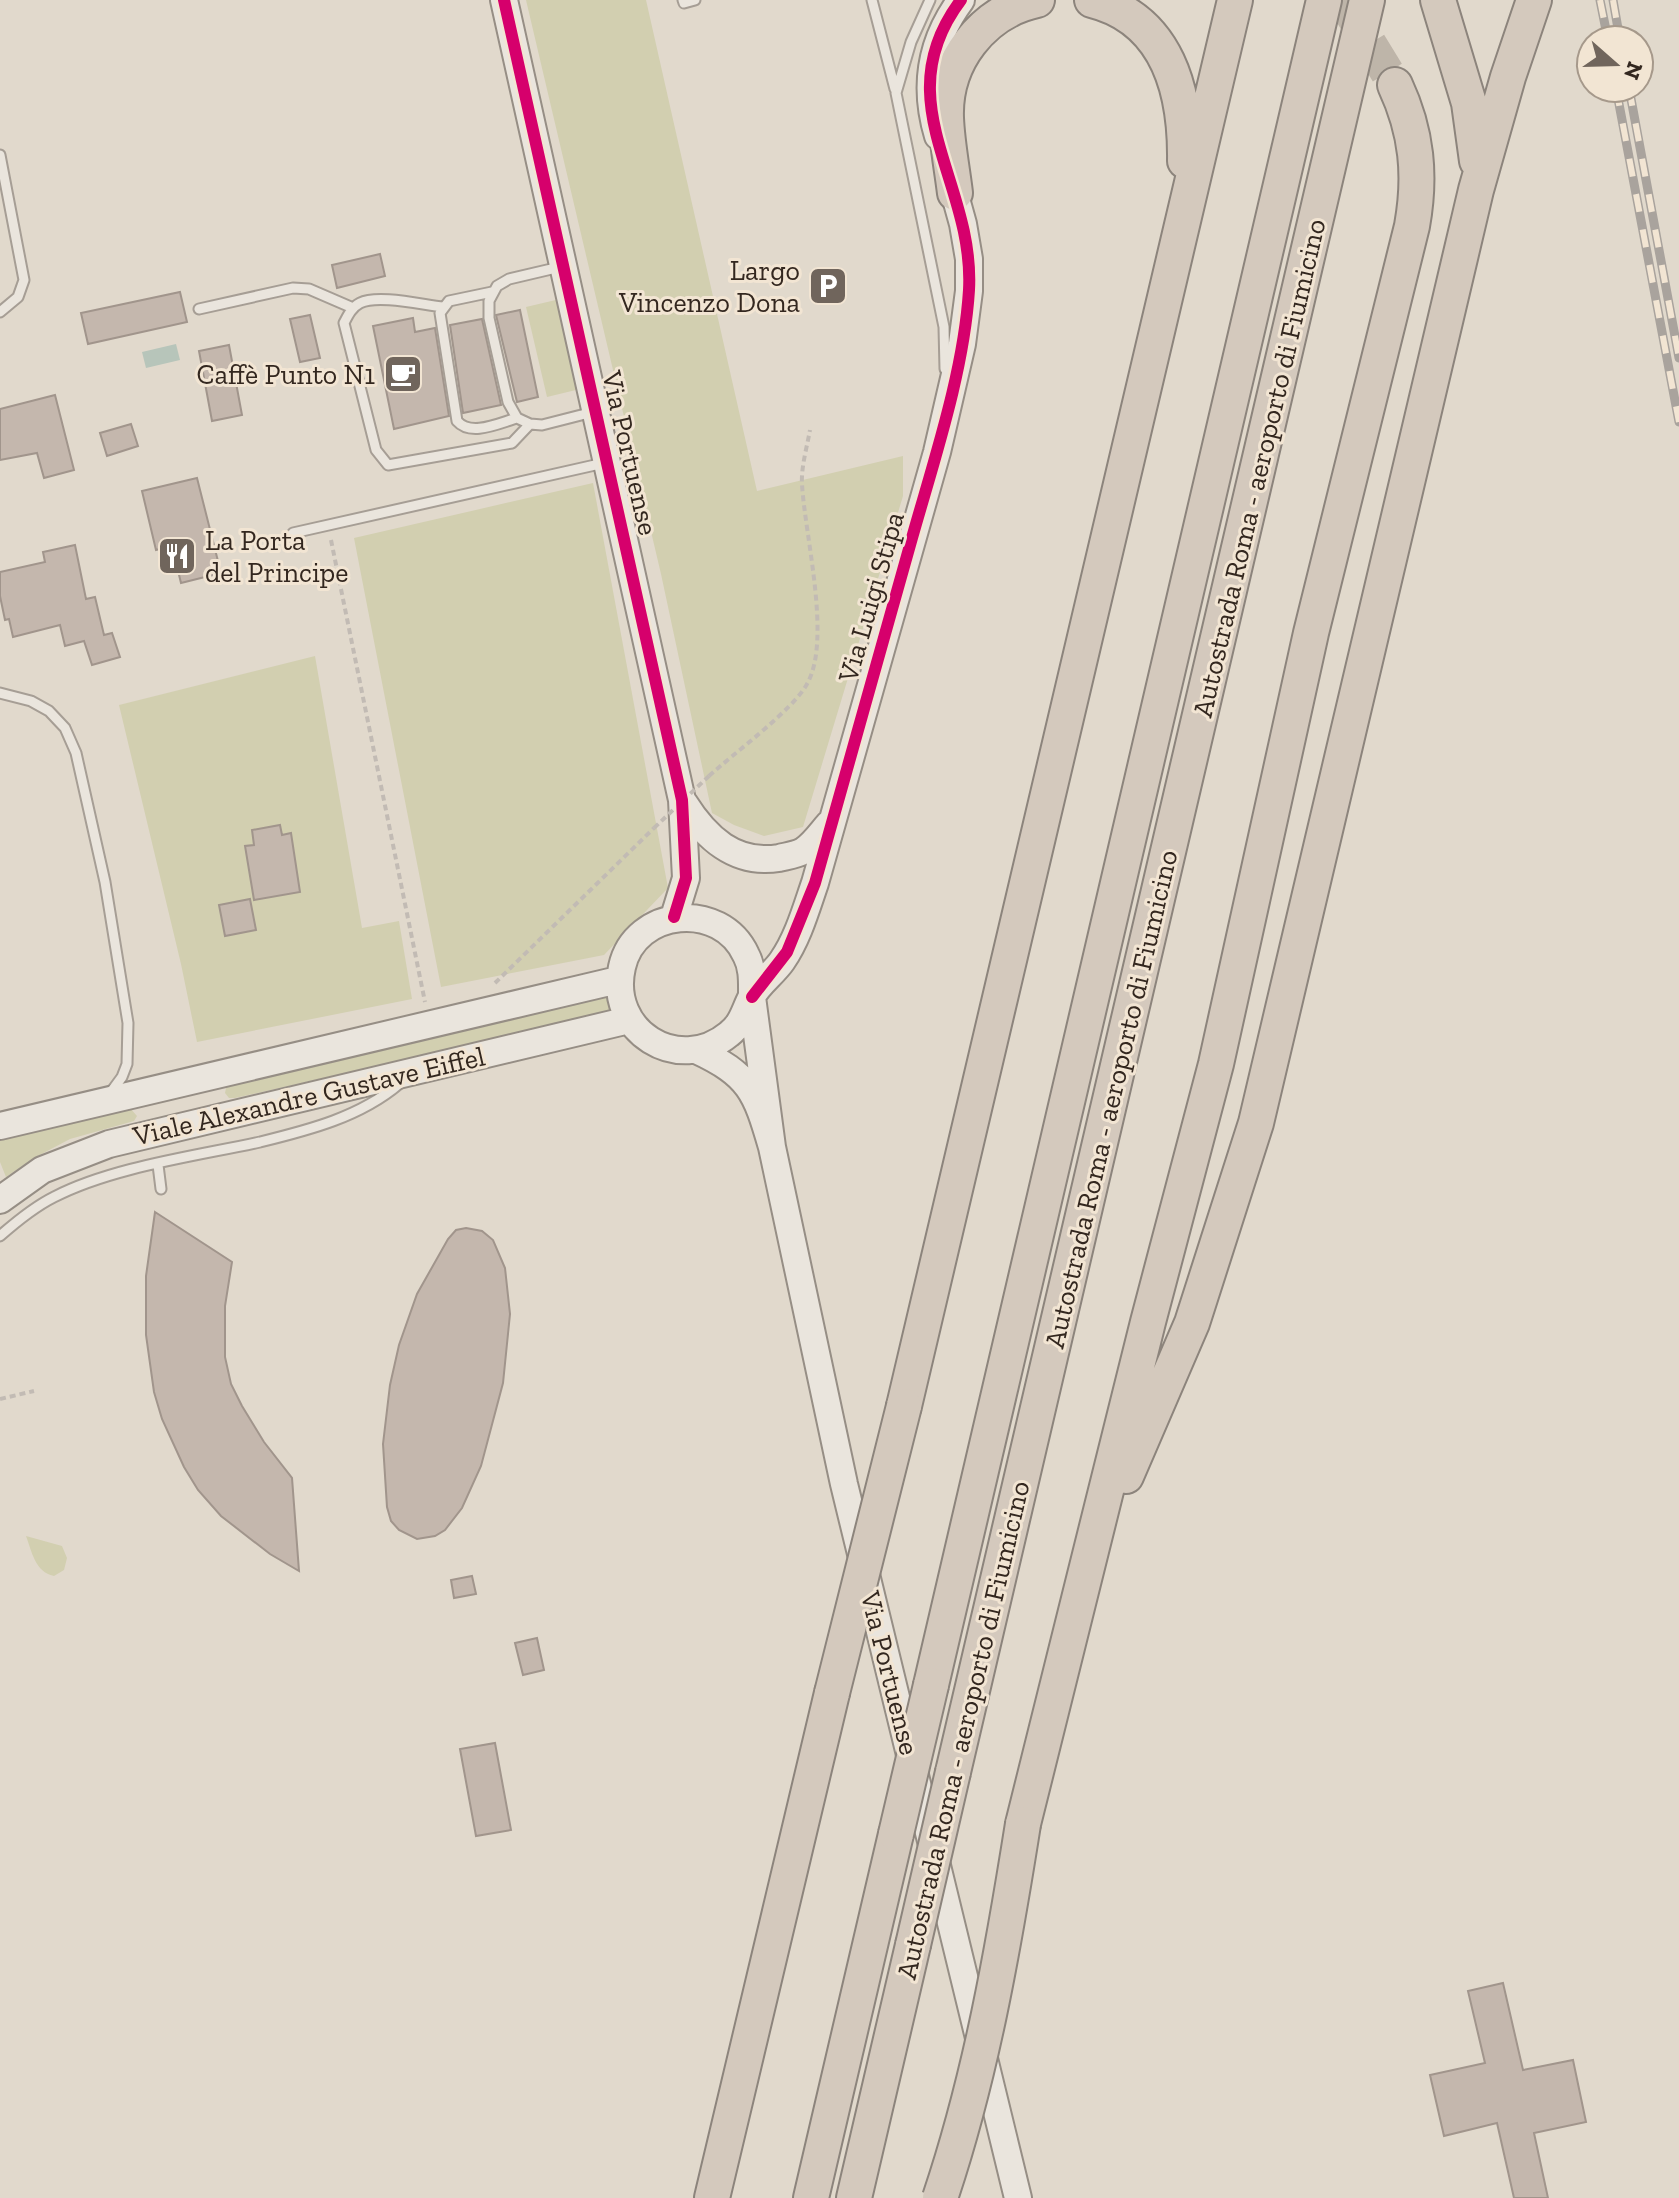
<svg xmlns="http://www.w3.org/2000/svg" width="1679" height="2198" viewBox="0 0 1679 2198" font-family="'Zilla Slab',serif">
<rect width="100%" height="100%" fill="#e1d9cc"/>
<path fill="#d2cfb0" d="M526,0H646L757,491L903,456V496L803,827L764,836L734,825L712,813L661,574Z
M560,299L580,389L547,397L526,307Z
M593,483L668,888L604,955L441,987L354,538Z
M315,656L362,928L399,921L412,999L197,1042L181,964L119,705Z
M615,994L619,1011L235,1098H229L225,1093L226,1088L230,1085Z
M130,1108L137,1116L134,1121L70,1139L34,1158L6,1177L0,1162V1139Z
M26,1536L62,1546L67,1558L64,1570L54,1576C35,1572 32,1552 26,1536Z"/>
<path fill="#b7c5ba" d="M176,344L180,360L146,368L142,352Z"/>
<path fill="#c4b7ad" stroke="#a1958c" stroke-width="2" d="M380,254L385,276L337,288L332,265Z
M180,292L187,322L88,344L81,313Z
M520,310L538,397L517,402L496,315Z
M310,315L320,358L300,362L290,319Z
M413,318L415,332L435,328L449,416L394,429L373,326Z
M482,319L501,405L463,413L450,325Z
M229,345L242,415L212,421L199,351Z
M55,395L74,470L44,478L37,453L0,460V409Z
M131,424L138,446L107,456L100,433Z
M197,478L221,573L181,583L172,546L156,550L142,491Z
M75,545L86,599L95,597L104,635L112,633L120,657L92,665L84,641L65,646L60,625L13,637L9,619L5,620L0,596V572L45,562L43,552Z
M280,825L282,835L291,833L300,892L254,900L245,846L254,845L252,830Z
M250,899L256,930L225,936L219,905Z
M155,1212L232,1262L225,1306V1357L231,1384L242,1406L264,1442L292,1478L299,1571L270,1554L221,1516L198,1490L184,1467L162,1419L154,1392L146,1335V1276Z
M466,1228L482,1231L493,1240L505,1268L510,1314L503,1383L481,1466L462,1508L445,1530L435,1536L417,1539L399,1530L391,1521L387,1507L383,1444L390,1385L399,1345L417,1294L448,1239L456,1230Z
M472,1576L476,1594L454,1598L451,1580Z
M537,1638L544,1670L523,1675L515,1643Z
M495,1743L511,1830L476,1836L460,1749Z
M1503,1983L1523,2070L1573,2060L1586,2122L1534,2133L1548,2198H1514L1497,2123L1444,2136L1430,2075L1485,2063L1468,1991Z"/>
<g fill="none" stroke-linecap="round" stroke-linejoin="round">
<path stroke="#beb5a9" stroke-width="34" stroke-dasharray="34 17" stroke-linecap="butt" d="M1343,0L1395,85"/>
<defs>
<path id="lane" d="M683,0L684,3L695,0
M872,0L895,89
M930,0L911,42L896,93L944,327L945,369
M0,155L24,280L18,297L0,312
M560,267L509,279L497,286L489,301V318L508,402L517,418L530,424L542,425L593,412
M492,292L449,301L440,313L457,421C471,437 499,423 517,418
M443,307C423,305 378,294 360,303C352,307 348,315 344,323L376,450L388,465L512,443L530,424
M199,309L293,288L309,289L353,308
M293,533L604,463
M0,693L31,701L49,711L65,728L76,753L105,882L128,1023L127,1064L122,1077L111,1092
M158,1165L161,1189
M0,1236C17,1221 34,1207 54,1197C112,1167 196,1156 260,1142C309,1130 360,1117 399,1084"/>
<path id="secondary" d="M504,0L682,800L686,878L674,917
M938,136C923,86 930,42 961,0
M684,803C706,838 735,865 779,858C787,856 796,855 803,851C813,845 821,833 829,824
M696,1050C750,1075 756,1092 772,1147L844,1484L1018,2198
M0,1126L618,980
M772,1147L752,997C752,982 753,968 746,955C721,900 635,908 622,967C607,1031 678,1076 729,1034C742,1024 744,1012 751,998C758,984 773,974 782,961C798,938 806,909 815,883L937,452L962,344L969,291V259L963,224L950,177
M0,1200L42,1170L109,1144L629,1020"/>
<path id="highway" d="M1092,0C1168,19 1186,92 1185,161
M1438,0L1469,103L1477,161
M955,193C952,168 947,143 946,118C944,62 982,12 1037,0
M904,1406L1235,0
M1126,1476L1192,1323L1256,1123L1476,190L1508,77L1534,0
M931,1685L1324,0
M953,1772L1367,0
M1023,1824L1148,1322L1216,1064L1311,633L1412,226C1421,176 1417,132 1395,85
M712,2198L832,1693
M811,2198L896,1834
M854,2198L913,1945"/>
</defs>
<use href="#lane" stroke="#a69e95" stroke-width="13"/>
<use href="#secondary" stroke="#968e85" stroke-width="30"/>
<use href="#highway" stroke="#8c847c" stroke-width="38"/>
<path stroke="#c2bbb4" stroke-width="4" stroke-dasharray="6 4" stroke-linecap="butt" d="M331,540L425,1002
M709,776C733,754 793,710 807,684C832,640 805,537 802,484C801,467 807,447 810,430
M495,983L654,828
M0,1399L34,1391"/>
<use href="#lane" stroke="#eae5dd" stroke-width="9"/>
<use href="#secondary" stroke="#eae5dd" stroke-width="26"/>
<use href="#highway" stroke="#d4c9bd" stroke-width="34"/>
<defs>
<path id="rail" d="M1600,0L1608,40
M1613,0L1620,40
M1616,88L1679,422
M1629,88L1679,358"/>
</defs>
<use href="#rail" stroke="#a9a39d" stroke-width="9"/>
<use href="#rail" stroke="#f2e5d3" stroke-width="6" stroke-dasharray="18" stroke-linecap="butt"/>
<defs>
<path id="highway-bridge" d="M832,1693L904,1406
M896,1834L931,1685
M913,1945L953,1772
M940,2198C981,2076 1003,1950 1023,1824"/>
</defs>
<use href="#highway-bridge" stroke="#8c847c" stroke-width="38" stroke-linecap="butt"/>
<path stroke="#c2bbb4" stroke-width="4" stroke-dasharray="6 4" stroke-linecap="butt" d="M654,828L709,776"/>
<use href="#highway-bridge" stroke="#d4c9bd" stroke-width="34"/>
<defs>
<path id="cycleway" d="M504,0L682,800L686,878L674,917
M752,997L787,952L815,883C847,768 880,653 912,538C934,460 964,371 969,290C975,181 884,102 961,0"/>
</defs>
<use href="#cycleway" stroke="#f2e5d3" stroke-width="17"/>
<use href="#cycleway" stroke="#d6006c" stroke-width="12"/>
</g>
<defs>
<symbol id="parking-square" viewBox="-11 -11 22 22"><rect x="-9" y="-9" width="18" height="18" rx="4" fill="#70655c" stroke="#f2e5d3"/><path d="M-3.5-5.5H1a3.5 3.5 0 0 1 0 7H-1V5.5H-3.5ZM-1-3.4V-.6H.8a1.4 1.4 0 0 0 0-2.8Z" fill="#fff"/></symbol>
<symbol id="cafe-square" viewBox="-11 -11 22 22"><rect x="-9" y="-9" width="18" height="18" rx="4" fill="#70655c" stroke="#f2e5d3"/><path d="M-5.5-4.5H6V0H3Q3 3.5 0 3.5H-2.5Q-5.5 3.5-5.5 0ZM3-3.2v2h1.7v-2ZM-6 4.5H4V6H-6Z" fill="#fff"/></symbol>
<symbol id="restaurant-square" viewBox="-11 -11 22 22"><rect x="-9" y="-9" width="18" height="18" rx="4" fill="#70655c" stroke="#f2e5d3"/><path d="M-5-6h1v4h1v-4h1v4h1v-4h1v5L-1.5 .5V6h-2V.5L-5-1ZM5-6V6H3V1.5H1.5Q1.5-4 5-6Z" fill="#fff"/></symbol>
</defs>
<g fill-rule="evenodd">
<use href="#parking-square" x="806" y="264" width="44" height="44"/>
<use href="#cafe-square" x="381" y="352" width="44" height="44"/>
<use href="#restaurant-square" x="155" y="534" width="44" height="44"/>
</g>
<g text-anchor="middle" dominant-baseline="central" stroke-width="6" stroke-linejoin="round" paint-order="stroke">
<g font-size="28" fill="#33271f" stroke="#f2e5d3" text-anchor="end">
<text x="800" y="270">Largo<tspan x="800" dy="32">Vincenzo Dona</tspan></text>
<text x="375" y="374">Caffè Punto N1</text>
<text x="205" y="540" text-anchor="start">La Porta<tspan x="205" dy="32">del Principe</tspan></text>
</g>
<g font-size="28" fill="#33271f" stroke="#f2e5d3">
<text transform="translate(630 453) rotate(77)">Via Portuense</text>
<text transform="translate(1259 468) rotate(-77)">Autostrada Roma - aeroporto di Fiumicino</text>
<text transform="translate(871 597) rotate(-74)">Via Luigi Stipa</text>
<text transform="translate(309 1096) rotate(-13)">Viale Alexandre Gustave Eiffel</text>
<text transform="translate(1111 1099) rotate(-77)">Autostrada Roma - aeroporto di Fiumicino</text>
<text transform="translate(890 1673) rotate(76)">Via Portuense</text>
<text transform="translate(963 1730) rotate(-77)">Autostrada Roma - aeroporto di Fiumicino</text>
</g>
</g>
<g transform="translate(1615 64) rotate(110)"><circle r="38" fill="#f2e5d3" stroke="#a6998b" stroke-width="2"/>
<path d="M0-6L14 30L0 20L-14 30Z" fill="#70655c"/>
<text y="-12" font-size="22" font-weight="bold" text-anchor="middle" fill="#33271f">N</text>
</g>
</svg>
